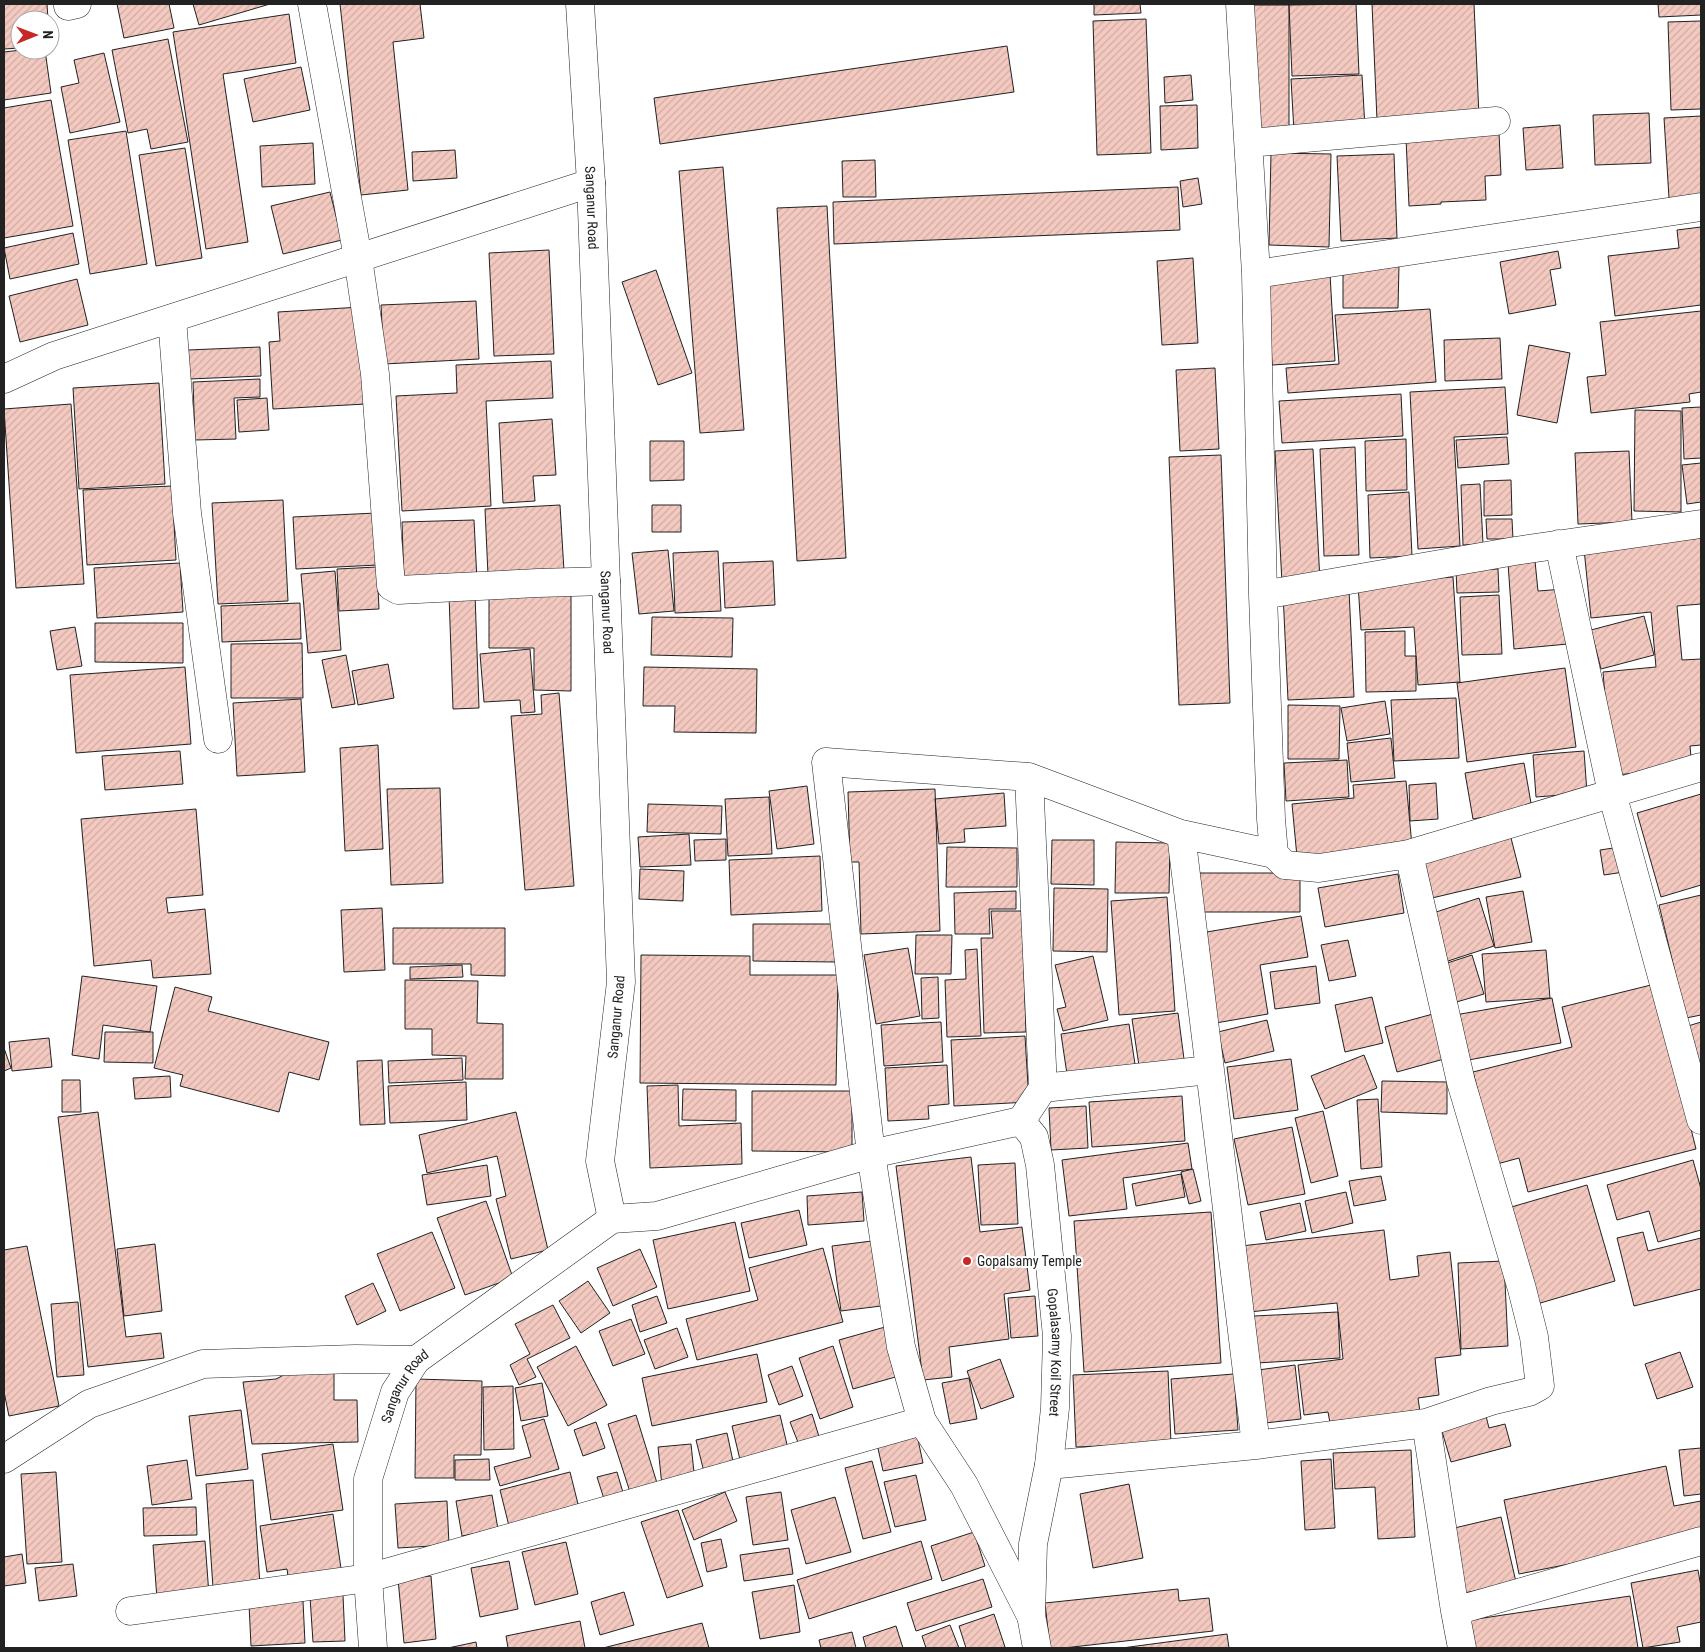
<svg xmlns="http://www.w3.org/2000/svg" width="1705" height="1652" viewBox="0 0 1705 1652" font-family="'Roboto Condensed',sans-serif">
<defs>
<pattern id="building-hatch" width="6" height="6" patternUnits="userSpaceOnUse" patternTransform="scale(1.25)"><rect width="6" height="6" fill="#f3c9c0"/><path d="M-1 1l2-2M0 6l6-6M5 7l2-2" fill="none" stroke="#d0aca5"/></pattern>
</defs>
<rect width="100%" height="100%" fill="#fff"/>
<path fill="url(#building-hatch)" stroke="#222" d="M4,4H47L48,20H20V48L4,49Z
M117,4H169L174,28L124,38Z
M193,4H270L199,25Z
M340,4H420L424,38L393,42L408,190L361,195Z
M1094,4H1140L1141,13L1094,15Z
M1356,4L1359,74L1292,76L1289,5Z
M1372,4H1474L1479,116L1377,120Z
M1658,4H1701V15L1659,17Z
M1252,5H1289V132H1251Z
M289,14L296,63L223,74L248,242L206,249L173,32Z
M1146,19L1151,153L1097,155L1093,21Z
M1701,21V109L1671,110L1668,22Z
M168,39L188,142L151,149L147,129L128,133L112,50Z
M1007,46L1014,92L660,144L654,98Z
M21,50H45L51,93L4,100V52Z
M104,53L120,122L70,133L61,87L79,83L74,60Z
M301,67L310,110L253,122L244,79Z
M1191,75L1193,100L1165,103L1164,77Z
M1362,75L1365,128L1294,132L1291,79Z
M51,100L73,226L4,238V108Z
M1197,105L1198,148L1161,150L1160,106Z
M1649,113L1651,163L1595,165L1593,115Z
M1701,116V196L1669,198L1664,118Z
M1560,125L1563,168L1526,170L1523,128Z
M126,131L147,264L90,274L68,140Z
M1499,133L1501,175L1485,176L1486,200L1441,202V204L1409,206L1406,138Z
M313,143L315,184L262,187L260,146Z
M185,148L202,258L156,266L139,155Z
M455,150L457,178L413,181L412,152Z
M1271,153L1331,154L1329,247L1269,245Z
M1394,154L1397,238L1341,241L1337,156Z
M875,160L876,197H843L842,161Z
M723,167L744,430L700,433L679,171Z
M1198,178L1202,204L1183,207L1180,181Z
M1178,187L1180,230L834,244L833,202Z
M330,192L342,240L283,254L271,206Z
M827,206L846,558L797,561L777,208Z
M1701,227V305L1615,316L1608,256L1679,248L1677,230Z
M73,233L79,264L10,279L4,248Z
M549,250L554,354L494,356L489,253Z
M1558,251L1561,268L1550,270L1556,305L1509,314L1500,262Z
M1193,258L1198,343L1162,345L1157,261Z
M1343,264L1399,265L1398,308H1343Z
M656,270L692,373L658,385L622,282Z
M1330,274L1335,361L1272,365L1268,278Z
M77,279L88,325L20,342L9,296Z
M476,301L479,359L384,364L381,305Z
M361,307L366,404L273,409L269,342L280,341L278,312Z
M1430,309L1436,382L1288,393L1286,368L1339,364L1335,315Z
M1701,311V392L1689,394L1690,402L1591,413L1587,377L1606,375L1600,322Z
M1500,338L1502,379L1445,381L1444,340Z
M1529,345L1570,353L1557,423L1517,415Z
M260,347L261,376L189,379L188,350Z
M551,361L553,398L486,401L491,506L402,511L396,396L457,393L456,365Z
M1215,368L1219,449L1180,451L1176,370Z
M260,379V397L234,398L236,439L195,440L193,382Z
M159,383L165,484L79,489L73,388Z
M1505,387L1508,434L1454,437L1460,546L1418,549L1410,392Z
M1401,394L1403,436L1282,443L1279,401Z
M267,398L269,430L239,432L237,400Z
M71,404L84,584L16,588L4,409Z
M1701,407V458L1684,459L1682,408Z
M1635,410L1681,411V512L1634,511Z
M552,419L556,475L533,476L535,501L503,503L499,423Z
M1507,437L1509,464L1458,468L1456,440Z
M1406,439L1407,490L1366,491L1365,441Z
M650,441H684V480L650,481Z
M1355,447L1359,555L1324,556L1320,449Z
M1313,449L1320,581L1282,583L1275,451Z
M1629,451L1632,522L1578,524L1575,453Z
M1221,455L1230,703L1179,705L1169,457Z
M1701,463V502L1687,504L1682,465Z
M1511,480L1512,515L1484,516V481Z
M1480,484L1483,544L1463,545L1461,485Z
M172,486L176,560L87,565L83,490Z
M1409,492L1412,556L1370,558L1368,495Z
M283,500L288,601L218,604L212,503Z
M560,505L564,571L488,575L485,509Z
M652,505H681V532H652Z
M376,513L378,565L296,569L293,517Z
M1486,519H1512L1513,539H1487Z
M474,520L477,581L404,584L402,522Z
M1701,538V604L1677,606L1682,660L1701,659V745L1690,746L1692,768L1615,775L1607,720L1603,672L1656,667L1651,612L1591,618L1584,549Z
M668,550L674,611L639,614L632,553Z
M718,551L721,611L675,613L673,553Z
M773,561L775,605L725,608L723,563Z
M1535,561L1538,591L1564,589L1568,644L1514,649L1508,563Z
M180,563L183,612L97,618L94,568Z
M377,567L379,609L339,611L337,569Z
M1498,569L1499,592L1457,593L1456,570Z
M335,571L341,650L308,653L301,574Z
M1453,577L1460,682L1418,685L1414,627L1361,630L1358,584Z
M489,590L571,591V691L534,690V648H489Z
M1349,590L1354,697L1288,700L1283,593Z
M475,594L479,708L453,709L449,595Z
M1499,595L1502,654L1462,655L1460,597Z
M300,603L301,639L222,642L221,606Z
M1644,616L1654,655L1601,669L1591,630Z
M652,617L733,618L732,657L651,655Z
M95,623H183V663L95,662Z
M75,627L82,666L57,670L50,631Z
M1405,631V656H1416V691L1366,692L1365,632Z
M302,643L303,698H231V644Z
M530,649L535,712L521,713L520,700L484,702L480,654Z
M346,655L355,704L332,708L322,660Z
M388,664L394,698L358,705L352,671Z
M185,667L191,744L76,753L70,675Z
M644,667L757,669L756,733L674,732L675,706H643Z
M1565,668L1576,747L1467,762L1457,683Z
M559,693L574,886L525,890L511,716L542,714L541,695Z
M1456,698L1459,758L1394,761L1391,700Z
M301,699L305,772L237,776L233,703Z
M1385,701L1390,734L1347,741L1341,708Z
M1288,705L1340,706L1339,759H1288Z
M1391,738L1395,778L1351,782L1347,743Z
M378,745L383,849L345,851L340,748Z
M180,751L183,784L105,790L102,756Z
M1584,751L1587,793L1536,797L1533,755Z
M1347,760L1349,797L1286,801L1284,763Z
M1524,763L1532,809L1473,819L1465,773Z
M1406,781L1412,846L1297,857L1292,804L1354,798L1353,785Z
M1436,783L1438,819L1410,821L1409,785Z
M807,786L814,844L777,849L769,791Z
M440,788L443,883L391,885L387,789Z
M935,789L940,931L861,934L859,862H850L848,792Z
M1004,793L1006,826L964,829L965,842L939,844L935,799Z
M1701,794V885L1661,897L1637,813Z
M769,797L772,854L728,856L725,799Z
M648,804L722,806L721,834L647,832Z
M196,809L203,895L166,898L168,913L205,909L211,974L153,978L151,960L94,966L81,819Z
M689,834L691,865L640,867L638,837Z
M1511,838L1521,877L1432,898L1422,860Z
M726,839V860L695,861L694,840Z
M1052,840H1094V885L1051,884Z
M1116,842L1170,843L1169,893H1115Z
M947,847L1017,848V887H946Z
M1620,847L1624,872L1604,875L1600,850Z
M820,856L822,911L731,915L729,860Z
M640,869L684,871L683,901L639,899Z
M1194,873H1300V912H1195Z
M1398,874L1404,913L1325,927L1318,888Z
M1054,888L1108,889L1107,952L1053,951Z
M1016,891V909H989L990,934H955L954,893Z
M1523,891L1532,942L1495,948L1486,897Z
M1701,895V1015L1686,1018L1659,905Z
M1167,897L1175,1011L1119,1015L1111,901Z
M1479,898L1494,946L1445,962L1430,914Z
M382,908L385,970L344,972L341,910Z
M991,911H1022L1026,1032L984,1033L981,938H993Z
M1301,916L1308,957L1260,965L1268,1014L1210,1024L1195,934Z
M753,924H836V962L753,961Z
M393,928H505V976L471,975V964H393Z
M916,935H952L951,974H915Z
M1348,940L1356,976L1329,981L1321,945Z
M908,948L920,1016L876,1024L864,955Z
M977,949L981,1036L947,1037L945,980L966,979L965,950Z
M1546,950L1550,998L1486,1002L1482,954Z
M641,955L750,956V975H838L836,1085L640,1083Z
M1472,955L1484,994L1453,1003L1441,965Z
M1093,956L1108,1020L1063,1031L1057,1009L1066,1007L1055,965Z
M462,965L463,977L410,979V967Z
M1316,966L1320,1003L1275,1009L1270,972Z
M82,976L157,986L150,1032L103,1025L99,1059L72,1055Z
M938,977L939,1018L922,1019L921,978Z
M405,980L478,981L477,1023L503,1024V1079H465L466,1056L432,1055V1029H405Z
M1655,984L1696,1149L1528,1192L1519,1158L1497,1164L1473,1072L1572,1047L1562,1007Z
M175,987L212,997L208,1011L329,1042L319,1080L289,1072L279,1112L180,1086L183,1075L154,1068Z
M1372,997L1383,1043L1345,1052L1335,1005Z
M1552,998L1561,1043L1463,1061L1455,1015Z
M1178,1013L1184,1059L1139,1066L1132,1019Z
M1433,1014L1444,1059L1397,1072L1385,1027Z
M1267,1020L1274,1051L1225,1063L1218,1032Z
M941,1022L943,1062L884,1066L881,1025Z
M1701,1022V1073L1688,1026Z
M1129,1024L1136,1071L1068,1081L1061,1034Z
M105,1032H153V1063L104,1062Z
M1025,1036L1029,1102L954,1106L951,1040Z
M49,1038L52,1067L12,1071L9,1042Z
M4,1048L11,1068L4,1071Z
M1364,1055L1377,1088L1325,1109L1311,1076Z
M462,1058L463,1080L389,1083L388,1061Z
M1291,1059L1298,1110L1234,1119L1227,1067Z
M382,1060L385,1124L360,1125L357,1061Z
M947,1065L949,1104L928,1106L929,1119L888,1121L885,1068Z
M170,1076L171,1097L135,1099L133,1078Z
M62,1080H80L81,1112H62Z
M1382,1081L1447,1082V1114L1381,1112Z
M466,1082L467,1120L390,1123L388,1086Z
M678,1085L679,1126L741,1123L742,1164L650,1168L647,1086Z
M683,1089L736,1090V1121L682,1120Z
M752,1091H852V1152L752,1151Z
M1182,1096L1185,1141L1092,1147L1089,1102Z
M1378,1099L1382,1167L1361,1169L1357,1100Z
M1086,1106L1088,1148L1051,1150L1049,1108Z
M1323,1111L1338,1176L1311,1183L1295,1118Z
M98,1112L126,1337L161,1333L164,1358L88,1367L58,1117Z
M516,1112L548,1250L511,1259L496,1199L506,1196L497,1156L427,1173L419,1135Z
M1292,1127L1305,1194L1248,1205L1234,1139Z
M1188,1143L1192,1169L1123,1178L1127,1209L1069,1216L1062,1160Z
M971,1157L980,1232L1022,1227L1030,1290L1004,1294L1009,1339L949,1347L952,1377L923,1380L896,1166Z
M1693,1160L1701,1189V1230L1658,1242L1649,1211L1617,1220L1607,1185Z
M1015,1163L1018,1224L981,1225L978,1165Z
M487,1165L491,1196L427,1205L422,1175Z
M1193,1169L1201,1201L1189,1204L1181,1172Z
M1181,1174L1185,1197L1136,1206L1132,1184Z
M1381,1176L1386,1200L1354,1206L1349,1181Z
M1587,1185L1615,1281L1537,1304L1508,1208Z
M862,1192L864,1221L808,1225L807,1196Z
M1346,1192L1353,1223L1312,1233L1305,1201Z
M486,1201L513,1278L465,1295L437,1218Z
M1300,1203L1306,1231L1266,1240L1260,1212Z
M799,1210L807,1245L749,1258L741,1223Z
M1211,1212L1221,1363L1084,1372L1074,1221Z
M735,1222L750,1291L668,1309L653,1240Z
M1384,1230L1390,1280L1419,1276L1417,1256L1450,1252L1461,1355L1435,1358L1439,1395L1418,1398L1420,1412L1330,1423L1328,1412L1304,1415L1298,1365L1343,1359L1337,1303L1249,1312L1241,1246Z
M432,1232L455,1288L400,1311L377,1254Z
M1643,1232L1648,1251L1701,1238V1289L1634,1306L1617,1238Z
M872,1241L881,1306L841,1311L832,1246Z
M155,1244L162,1311L124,1316L117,1249Z
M27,1246L59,1406L9,1416L4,1392V1250Z
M823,1248L843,1322L697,1360L686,1319L758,1300L749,1268Z
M640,1249L657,1287L613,1306L597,1268Z
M1504,1261L1508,1346L1461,1349L1458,1263Z
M588,1281L610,1313L581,1333L559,1301Z
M373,1283L386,1311L357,1325L345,1296Z
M657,1296L667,1323L640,1332L632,1305Z
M1035,1296L1038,1336L1011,1338L1008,1298Z
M78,1302L84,1375L57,1377L51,1304Z
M553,1305L570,1338L527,1359L536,1377L519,1385L510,1365L530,1354L515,1324Z
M1338,1312L1340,1358L1257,1363L1254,1316Z
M631,1319L645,1354L613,1366L599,1331Z
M885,1327L899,1376L853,1389L839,1340Z
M677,1328L688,1357L655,1369L644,1340Z
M576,1346L607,1405L568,1426L537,1367Z
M833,1346L853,1407L820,1419L799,1358Z
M1680,1352L1693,1387L1657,1399L1645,1364Z
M757,1354L767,1402L652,1426L642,1378Z
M1000,1359L1014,1397L981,1409L967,1371Z
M334,1365V1400H357L358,1442L252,1444L243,1382L276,1379L301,1366Z
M1295,1365L1301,1419L1265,1423L1258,1370Z
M792,1366L803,1396L779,1405L768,1375Z
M1168,1371L1171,1443L1076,1447L1073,1375Z
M1234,1374L1238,1430L1175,1434L1171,1379Z
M969,1378L977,1419L950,1424L942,1383Z
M416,1379L482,1381L481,1455H454V1478H415Z
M542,1383L548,1416L521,1421L515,1388Z
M513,1386L514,1449L484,1450L483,1387Z
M241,1410L248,1469L196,1476L189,1416Z
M812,1414L821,1443L801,1450L790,1422Z
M636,1415L657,1483L630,1492L608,1424Z
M780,1415L789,1453L741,1464L732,1426Z
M1486,1416L1489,1428L1505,1424L1511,1446L1451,1462L1441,1428Z
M544,1419L559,1469L500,1486L494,1467L531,1457L522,1426Z
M596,1422L605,1448L583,1456L574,1430Z
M727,1433L734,1466L704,1472L696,1440Z
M917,1435L923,1463L883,1471L877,1444Z
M333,1444L343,1510L271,1520L262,1454Z
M691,1444L695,1482L662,1486L658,1447Z
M1701,1448V1494L1684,1496L1679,1450Z
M1411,1450L1415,1537L1378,1539L1375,1487L1335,1489L1333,1453Z
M489,1459L490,1480H455V1460Z
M1331,1459L1335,1528L1305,1530L1301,1461Z
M187,1460L192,1499L152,1505L147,1466Z
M872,1461L891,1532L863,1539L845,1468Z
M1666,1466L1674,1506L1701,1501V1531L1649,1542L1650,1548L1519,1574L1504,1500Z
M56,1472L62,1562L27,1564L21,1474Z
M570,1472L580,1512L510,1530L500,1490Z
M617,1472L624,1496L605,1502L597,1477Z
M916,1475L926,1520L895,1527L884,1482Z
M253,1480L260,1585L213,1588L206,1484Z
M1129,1484L1143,1558L1093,1568L1080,1494Z
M725,1492L737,1521L694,1540L682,1510Z
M781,1492L788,1540L753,1545L746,1497Z
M492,1495L498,1529L462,1536L456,1501Z
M835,1497L851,1552L806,1564L791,1510Z
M447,1501L449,1545L398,1548L395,1504Z
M196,1507L197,1535L144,1536L143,1508Z
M678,1510L703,1586L667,1598L641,1522Z
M333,1514L342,1575L289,1583L287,1569L267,1572L260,1526Z
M1501,1517L1516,1582L1460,1594L1446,1530Z
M974,1532L985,1566L942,1581L931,1546Z
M721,1539L727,1567L707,1572L701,1543Z
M205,1541L209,1595L157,1599L153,1545Z
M921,1541L932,1579L809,1619L797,1580Z
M566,1542L578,1594L535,1605L522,1552Z
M789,1548L793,1574L744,1581L740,1555Z
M22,1554L26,1583L4,1586V1557Z
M509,1561L518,1609L480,1617L471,1568Z
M73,1564L77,1596L39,1601L35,1568Z
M1698,1570L1701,1587V1622L1677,1627L1680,1642L1643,1648L1631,1583Z
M431,1576L436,1639L404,1643L398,1579Z
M983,1579L992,1607L916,1631L907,1603Z
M794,1585L800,1632L760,1639L752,1592Z
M1178,1589L1179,1601L1209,1598L1213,1631L1064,1648H1050L1045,1603Z
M624,1592L634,1625L600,1635L591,1602Z
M343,1595L345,1641L313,1642L310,1597Z
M1630,1596L1638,1648H1474L1470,1620Z
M303,1601L305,1643L251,1646L249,1604Z
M994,1614L1005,1647L1001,1648H966L959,1626Z
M580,1621L585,1648H508L506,1636Z
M702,1623L709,1648H603Z
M950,1625L959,1648H926L922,1636Z
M896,1626L903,1648H866L863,1637Z
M852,1632L856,1648H821L819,1640Z
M1227,1634L1229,1648H1122Z
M476,1642L477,1648H448Z"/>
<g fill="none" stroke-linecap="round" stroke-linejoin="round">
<defs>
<path id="minor" d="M312,4L358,258L375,374L391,586L398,590L538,583L606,581
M1240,4L1256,274L1263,595L1271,819L1274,854
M68,6L77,4
M1249,143L1496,121
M1256,274L1701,207
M172,318L187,513L218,739
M4,379L54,356L591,183
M1559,544L1612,793L1701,1120
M1263,595L1515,551L1701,524
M1181,834L1256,1445
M1409,854L1461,1082L1522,1289L1534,1337L1540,1386L1529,1392L1491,1401L1426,1423
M1043,1088L1209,1070
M1021,1121L1043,1088L1029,777L1181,834L1274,854L1285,865L1319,868L1409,854L1701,767
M871,1154L826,762L1029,777
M4,1459L89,1404L203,1364L355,1359L416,1360
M1049,1465L1256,1445L1426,1423L1455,1611L1462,1648
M130,1611L368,1578L922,1421
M1455,1611L1701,1541"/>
<g id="major">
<path id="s1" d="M580,4L591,183L621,982L600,1161L612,1219"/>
<path d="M871,1154L901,1347L922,1421L964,1485L1030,1614"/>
<path id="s2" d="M373,1648L368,1578V1479L395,1392L416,1360L612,1219L657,1216L871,1154L1021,1121L1034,1137L1040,1165L1057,1336L1055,1408L1049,1465L1033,1544L1031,1615L1037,1648"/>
</g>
</defs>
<use href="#minor" stroke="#222" stroke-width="29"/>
<use href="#major" stroke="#222" stroke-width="29"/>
<use href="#minor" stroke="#fff" stroke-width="28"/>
<use href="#major" stroke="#fff" stroke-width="28"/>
</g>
<circle fill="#c62828" stroke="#fff" stroke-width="2" cx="967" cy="1261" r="5"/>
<g text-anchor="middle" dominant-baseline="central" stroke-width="4" stroke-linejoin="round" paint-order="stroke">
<g font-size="14" fill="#222" stroke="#fff">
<text stroke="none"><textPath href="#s1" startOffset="204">Sanganur Road</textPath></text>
<text stroke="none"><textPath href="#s1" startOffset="609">Sanganur Road</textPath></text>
<text transform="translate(616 1017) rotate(-85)">Sanganur Road</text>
<text stroke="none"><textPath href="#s2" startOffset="1199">Gopalasamy Koil Street</textPath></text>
<text stroke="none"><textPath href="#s2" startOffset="270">Sanganur Road</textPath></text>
</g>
<g font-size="14" fill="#222" stroke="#fff" text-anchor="start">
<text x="977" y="1261">Gopalsamy Temple</text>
</g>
</g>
<rect width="1705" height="1652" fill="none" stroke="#222222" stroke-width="10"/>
<g transform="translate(35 35) rotate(89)"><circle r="24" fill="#ffffff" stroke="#a7a7a7"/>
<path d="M0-4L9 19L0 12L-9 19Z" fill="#c62828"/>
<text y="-8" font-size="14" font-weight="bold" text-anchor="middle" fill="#222222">N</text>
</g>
</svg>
